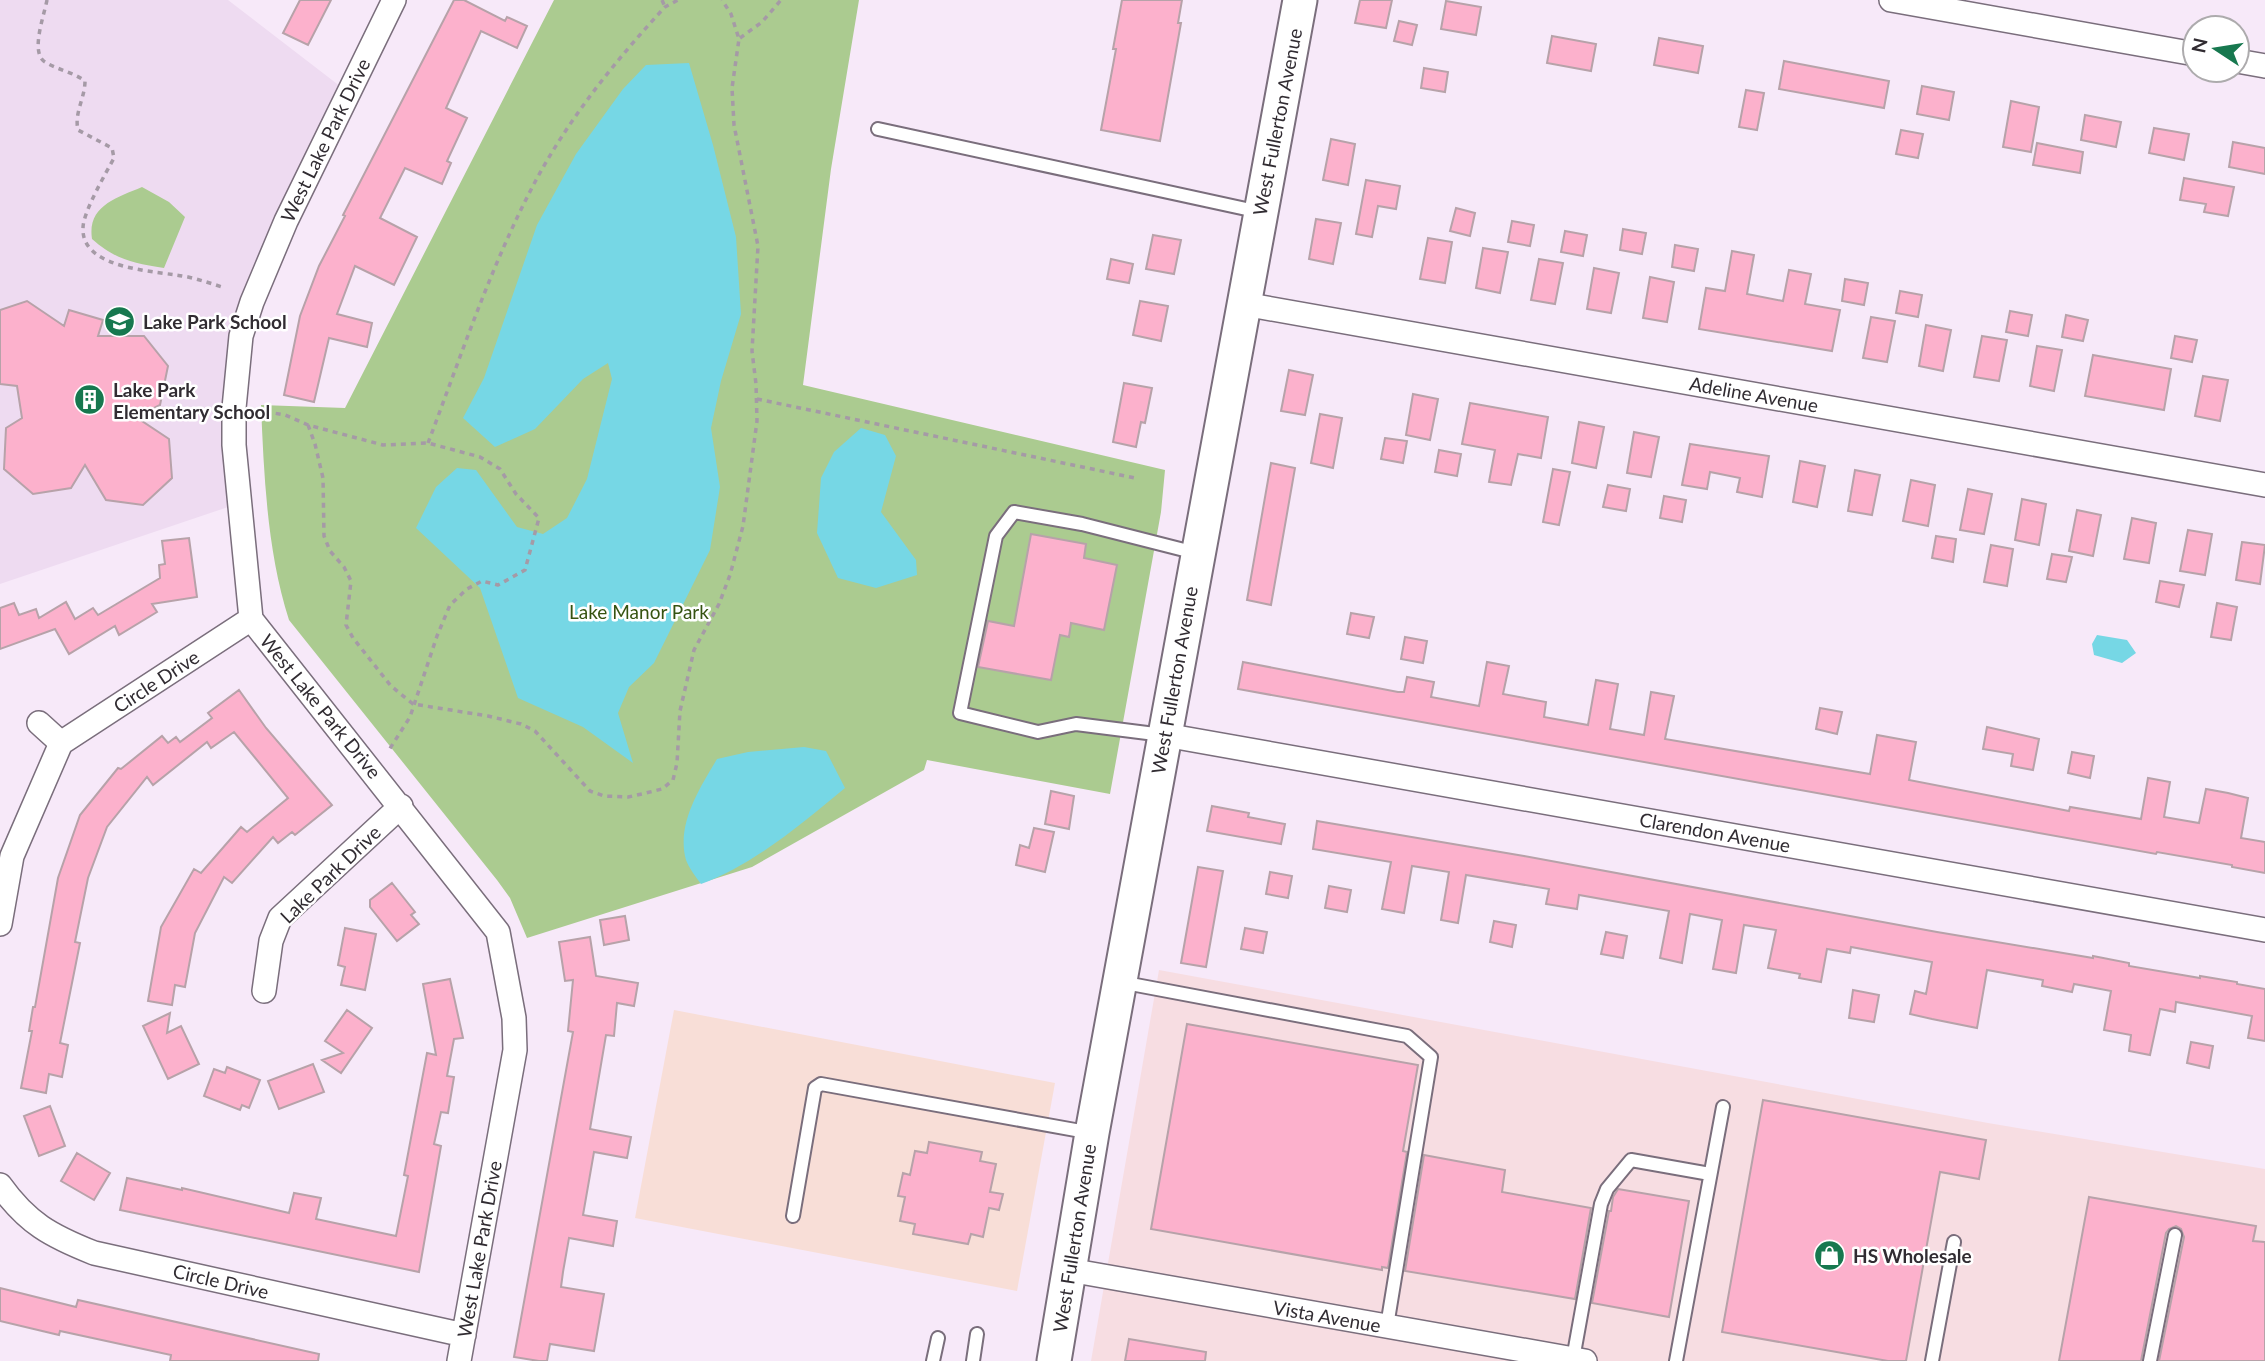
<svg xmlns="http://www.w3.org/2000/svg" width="2265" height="1361" viewBox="0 0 2265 1361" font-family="Lato,sans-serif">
<rect width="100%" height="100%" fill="#f7e9f9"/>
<path fill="#f8ded7" d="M674,1010L1055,1083L1017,1291L635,1218Z"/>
<path fill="#f7dde2" d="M1159,970L1988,1123L2265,1169V1361H1091Z"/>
<path fill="#eedbf1" d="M0,0H228L345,90L248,289L234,505L0,584Z"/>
<path fill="#abcb90" d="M554,0H859L831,169L803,385L1165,470L1161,512L1110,794L927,760L924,770L752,867L527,938L510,898L497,880L289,620C267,551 264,476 261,405L345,408Z
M142,187L169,202L185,217L164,268C133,263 116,260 92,239C87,206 116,198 142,187Z"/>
<path fill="#76d7e5" d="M689,63L713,145L736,237L741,314L721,381L711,428L720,487L710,550L654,663L629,687L618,713L633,763L583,727L518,698L480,588L416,528L436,487L457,468L476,470L517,527L543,534L567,518L587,479L612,379L608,363L583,379L535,429L495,447L463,418L484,378L537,225L576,154L623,89L646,65Z
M861,428L885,435L896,456L881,512L916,560L917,575L876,588L838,578L817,533L821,478L834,452Z
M2097,635L2127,640L2136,653L2122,663L2094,655L2092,644Z
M804,747L826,751L845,788C804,822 752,866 701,884C696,877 689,868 686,860C676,824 700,788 717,759L748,752Z"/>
<path fill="#fcb1cc" stroke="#b7a2a9" stroke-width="2" d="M300,0H331L308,45L283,33Z
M454,0H464L505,21L507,17L527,26L517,48L481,31L446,108L467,118L447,161L451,163L442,184L405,168L380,218L417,237L394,285L355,266L337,314L372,323L367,347L329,338L314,402L284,395L300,316L319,266L345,216L343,215Z
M1122,0H1182L1178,23H1181L1160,141L1101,130L1116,49H1113Z
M1360,0H1392L1386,28L1355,23Z
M1446,1L1481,7L1476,35L1441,29Z
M1399,21L1417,25L1412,45L1394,41Z
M1552,36L1596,44L1591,71L1547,63Z
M1659,38L1703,46L1698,73L1654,65Z
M1784,61L1889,81L1884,108L1779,89Z
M1424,68L1448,72L1445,92L1421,88Z
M1922,86L1954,92L1949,120L1917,114Z
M1746,90L1764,93L1757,130L1739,127Z
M2011,101L2039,107L2031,152L2003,147Z
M2085,115L2121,122L2116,147L2081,140Z
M2154,128L2189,134L2184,160L2149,153Z
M1901,130L1923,134L1918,158L1896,154Z
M1331,139L1355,144L1348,185L1323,180Z
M2233,142L2265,148V174L2229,167Z
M2037,143L2083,152L2080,173L2033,165Z
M2184,178L2234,187L2228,216L2204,212L2206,204L2180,200Z
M1366,180L1400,186L1396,209L1378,206L1372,237L1356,234Z
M1456,208L1475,213L1470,236L1450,231Z
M1316,219L1341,223L1333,264L1309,259Z
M1512,221L1534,225L1530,246L1508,242Z
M1623,229L1646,233L1642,254L1620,250Z
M1565,231L1587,235L1583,256L1561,252Z
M1153,235L1181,240L1174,274L1146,269Z
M1428,238L1452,242L1445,283L1420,279Z
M1675,245L1698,249L1694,271L1672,267Z
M1483,248L1508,252L1500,293L1476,288Z
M1732,251L1754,255L1747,294L1783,301L1789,270L1811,274L1805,304L1840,310L1832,351L1699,329L1706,288L1725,291Z
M1111,259L1133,264L1129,283L1107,279Z
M1539,259L1563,263L1555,304L1531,300Z
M1594,268L1619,273L1611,313L1587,309Z
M1650,277L1674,282L1667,322L1643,318Z
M1845,279L1868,283L1864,305L1842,301Z
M1900,291L1922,295L1918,317L1896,313Z
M27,301L64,326L69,310L103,320L98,336H144L168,366L160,405L136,417L169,439L172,478L143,505L106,500L85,465L71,488L33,494L4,469L6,428L22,418L17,386L0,384V310Z
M1140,301L1168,306L1161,341L1133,335Z
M2010,311L2032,315L2028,336L2006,332Z
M2066,315L2088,320L2083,341L2062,337Z
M1871,317L1895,321L1887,362L1863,358Z
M1926,325L1951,330L1943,371L1919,366Z
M1982,336L2007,340L1999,381L1974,377Z
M2175,336L2197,340L2192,362L2171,358Z
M2037,346L2062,350L2054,391L2030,386Z
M2093,355L2171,369L2164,410L2085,396Z
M1289,370L1313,375L1305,415L1281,411Z
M2203,376L2228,380L2220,421L2195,416Z
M1124,383L1152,388L1145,423L1141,422L1136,447L1113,442Z
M1413,394L1438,399L1430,440L1406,435Z
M1470,403L1548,417L1541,458L1518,454L1511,485L1489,482L1495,450L1462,444Z
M1320,414L1342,418L1333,468L1311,463Z
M1579,422L1604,427L1596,468L1572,463Z
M1634,432L1659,437L1651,477L1627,473Z
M1385,438L1407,441L1403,463L1381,459Z
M1690,444L1769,456L1762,497L1737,492L1740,478L1710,472L1707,489L1682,485Z
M1439,450L1461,454L1457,476L1435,472Z
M1800,461L1825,466L1817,507L1793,502Z
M1271,463L1295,468L1271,605L1247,600Z
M1553,469L1570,472L1559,525L1543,522Z
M1855,470L1880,475L1872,515L1848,511Z
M1911,480L1935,485L1928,526L1903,521Z
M1608,485L1630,489L1626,511L1603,507Z
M1968,489L1992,494L1984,534L1960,530Z
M1664,496L1686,500L1682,522L1660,518Z
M2022,499L2046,504L2039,545L2015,540Z
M2077,510L2101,515L2093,556L2069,551Z
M2132,518L2156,523L2149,563L2124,559Z
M2188,530L2212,534L2205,575L2180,571Z
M1031,534L1086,544L1084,558L1117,565L1104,630L1071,623L1069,637L1060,635L1051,680L978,667L988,621L1014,626Z
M1936,536L1956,539L1953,562L1932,558Z
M189,538L197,597L152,604L157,612L119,635L115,626L69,654L55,629L0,649V608L14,603L19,615L36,609L39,618L66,602L75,619L93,608L98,615L160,578L159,565L165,564L162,541Z
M2242,542L2265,545L2260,584L2236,580Z
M1991,545L2013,549L2007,586L1984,582Z
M2052,554L2072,557L2066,582L2047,579Z
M2160,581L2184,585L2179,607L2156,602Z
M2217,603L2237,607L2231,640L2211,637Z
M1351,613L1374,617L1369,638L1347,634Z
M1405,637L1427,641L1423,663L1401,659Z
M1243,662L1398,692H1404L1407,677L1434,682L1431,697L1479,706L1487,662L1509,666L1503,694L1546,702L1544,717L1588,725L1596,680L1618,684L1610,729L1644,735L1651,692L1674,696L1665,739L1870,774L1877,735L1916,742L1909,780L2069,811L2070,807L2141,819L2148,778L2170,782L2164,817L2199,823L2206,789L2228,793L2248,798L2241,838L2265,842V873L2232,867V865L2157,852L2156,854L1238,689Z
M239,690L266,728L332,805L295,835L292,832L278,843L273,837L232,883L224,877L195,933L185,987L175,985L172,1005L148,1001L161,927L194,869L201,873L241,827L247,832L288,798L234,732L211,748L207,742L153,785L147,777L107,827L88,878L75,942L80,943L60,1043L68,1045L62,1077L49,1074L46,1093L21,1088L32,1031H29L33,1007H35L58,878L80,815L118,768L121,769L162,736L168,743L176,737L180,742L212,718L208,713Z
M1820,708L1842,712L1837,734L1816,729Z
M1987,727L2039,739L2033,770L2011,766L2013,754L1983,749Z
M2072,752L2094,756L2090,778L2068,773Z
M1051,791L1074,796L1069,829L1045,824Z
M1212,806L1249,813L1248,817L1285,824L1281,844L1207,831Z
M1317,821L1524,856L1937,932L2093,958V956L2129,963V966L2200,978V976L2237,982V984L2265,989V1041L2248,1038L2252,1016L2176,1002L2175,1012L2160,1009L2150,1055L2129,1051L2131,1035L2104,1030L2111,991L2074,984L2072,992L2042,986L2043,980L1987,970L1977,1028L1932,1019L1910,1014L1915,991L1926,994L1932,962L1851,947L1850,953L1827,949L1821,982L1799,978L1800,974L1768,968L1776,930L1744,925L1736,973L1713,969L1722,920L1690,914L1682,963L1660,958L1669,911L1579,895L1577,909L1546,904L1549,889L1466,875L1458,923L1441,920L1449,872L1412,866L1404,913L1382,909L1391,862L1313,849Z
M1034,828L1054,832L1045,872L1016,865L1020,845L1029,848Z
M1198,867L1223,871L1206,967L1181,963Z
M1270,872L1292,876L1288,898L1266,894Z
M392,883L415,912L411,915L419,924L397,941L370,907V900Z
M1329,886L1351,890L1347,912L1325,908Z
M625,916L629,940L604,945L600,920Z
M1494,921L1516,925L1512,947L1490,942Z
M345,928L376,934L365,990L341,985L345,967L338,965Z
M1245,928L1267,932L1263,953L1241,949Z
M1606,932L1627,936L1623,958L1601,954Z
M590,937L596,976L638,983L634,1006L617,1003L614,1036L606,1035L590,1129L631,1137L627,1158L594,1152L583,1215L617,1221L613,1246L569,1238L563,1272L561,1287L604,1294L594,1351L550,1344L547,1361H539L514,1357L573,1032L568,1031L573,980L565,981L559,942Z
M450,979L463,1038L454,1039L447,1076L454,1077L448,1113L441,1112L434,1144L441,1146L419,1272L120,1210L127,1178L182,1190V1188L289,1213L294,1193L321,1198L316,1219L396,1236L408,1176L404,1175L427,1053L436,1055L423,984Z
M1853,990L1879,995L1874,1022L1849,1018Z
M347,1010L372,1028L341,1073L322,1060L343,1053L325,1041Z
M170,1013L167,1033L181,1026L199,1064L168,1079L143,1026Z
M1187,1024L1418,1065L1403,1151L1407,1152L1388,1268L1382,1267V1270L1151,1229Z
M2191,1042L2213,1046L2209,1068L2187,1063Z
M313,1064L324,1092L279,1109L268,1081Z
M227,1067L260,1080L249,1108L242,1105L240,1110L204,1096L214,1069L225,1073Z
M1763,1100L1986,1140L1979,1179L1940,1172L1906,1361H1888L1722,1332Z
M50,1106L65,1146L39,1156L24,1116Z
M929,1142L982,1152L980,1161L996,1164L990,1192L1003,1194L999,1210L989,1208L983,1237L971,1234L968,1244L913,1234L915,1224L900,1221L905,1197L898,1196L903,1173L910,1175L915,1151L927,1153Z
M77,1153L110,1173L94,1200L61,1181Z
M1424,1155L1505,1170L1502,1192L1591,1208L1575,1299L1405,1271Z
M1618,1189L1689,1201L1669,1317L1592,1303L1609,1211H1611L1613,1197Z
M2089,1197L2256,1226L2253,1241L2265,1242V1361H2159L2184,1237L2181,1229L2176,1226L2169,1229L2166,1233L2141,1361H2059Z
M0,1288L76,1307L78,1300L319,1354L318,1361H170L171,1355L60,1331L59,1335L0,1321Z
M1129,1339L1206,1352L1205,1361H1125Z"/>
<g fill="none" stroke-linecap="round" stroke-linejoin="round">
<defs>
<path id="lane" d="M878,129L1260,212
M1163,735L1076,724L1038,732L960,713L996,536L1014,512L1082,524L1196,553
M1120,982L1407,1036L1431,1057L1387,1326
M793,1216L815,1088L821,1084L1092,1133
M1573,1359L1601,1204L1607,1189L1631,1160L1710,1174
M933,1361L938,1338
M973,1361L977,1334
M1676,1361L1723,1107
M1932,1361L1954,1242
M2150,1361L2175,1235"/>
<path id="street" d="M394,0L286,221L252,302L241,336L234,408V445L251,619L498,932L514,1018L515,1050L459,1361
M1891,0L2195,54
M2237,61L2265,66
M1244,304L2265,485
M39,723L61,743
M1165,735L2265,930
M0,924L12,856L61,743L251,619
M264,991L271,941L280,918L401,806
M0,1185C27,1223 51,1236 94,1253L464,1335
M1069,1270L1585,1361"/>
<path id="secondary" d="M1054,1361L1092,1133L1300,0"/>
</defs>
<use href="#lane" stroke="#7a6e7c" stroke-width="16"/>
<use href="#street" stroke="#7a6e7c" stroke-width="26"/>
<use href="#secondary" stroke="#7a6e7c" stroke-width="37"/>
<path stroke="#a59aa6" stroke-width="3.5" stroke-dasharray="5 5" stroke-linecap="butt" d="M47,0C44,16 30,53 45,62C58,70 73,72 85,81C85,98 74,113 78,130L112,148L114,158C106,173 83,212 83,228C81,271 161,271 188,277C201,280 213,284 225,288
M662,0L665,7
M740,38L762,22L781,0
M757,399L1135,478
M256,410L285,415L308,425L383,445L428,443L480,457L500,469L516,494L539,518L525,570L498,585L482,581L467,589L450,605L437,636L410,717L389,750
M308,425L315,444L323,478L324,536L330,551L344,567L351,581L346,625L353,638L391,686L413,704L488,716L521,724L535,731L590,791L604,796L628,797L646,793L662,789L673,780L677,763L680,711L694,650L719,604L730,575L743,526L757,421L756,384L752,351L758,246L734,125L732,88L739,39L731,14L722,0
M428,443C461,356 491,265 535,182C569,118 616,60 665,7L678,0"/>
<use href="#lane" stroke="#fff" stroke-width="12"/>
<use href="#street" stroke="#fff" stroke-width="23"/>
<use href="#secondary" stroke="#fff" stroke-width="33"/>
</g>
<defs>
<symbol id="school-disc" viewBox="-11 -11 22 22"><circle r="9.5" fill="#17784f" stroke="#fff"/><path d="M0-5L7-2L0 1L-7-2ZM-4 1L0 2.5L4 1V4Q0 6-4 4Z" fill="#fff"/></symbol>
<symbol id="building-disc" viewBox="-11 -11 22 22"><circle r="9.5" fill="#17784f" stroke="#fff"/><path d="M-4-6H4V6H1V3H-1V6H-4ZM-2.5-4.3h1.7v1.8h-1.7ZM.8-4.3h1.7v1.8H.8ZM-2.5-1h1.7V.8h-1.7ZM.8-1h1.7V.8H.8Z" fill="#fff"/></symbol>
<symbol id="shop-disc" viewBox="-11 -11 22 22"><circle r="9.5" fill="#17784f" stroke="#fff"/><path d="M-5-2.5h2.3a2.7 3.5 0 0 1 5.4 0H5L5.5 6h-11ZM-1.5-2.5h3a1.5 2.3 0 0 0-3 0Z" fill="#fff"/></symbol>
</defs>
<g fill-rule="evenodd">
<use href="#school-disc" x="102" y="304" width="35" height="35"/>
<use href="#building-disc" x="72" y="382" width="35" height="35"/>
<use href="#shop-disc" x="1812" y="1238" width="35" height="35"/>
</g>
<g text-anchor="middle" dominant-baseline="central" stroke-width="5" stroke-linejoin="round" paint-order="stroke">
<g font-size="19" fill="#312c32" stroke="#fff">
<text transform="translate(1277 122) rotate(-79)">West Fullerton Avenue</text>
<text transform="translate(325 140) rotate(-64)">West Lake Park Drive</text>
<text transform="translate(1754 394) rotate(10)">Adeline Avenue</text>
<text transform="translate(1174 680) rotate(-80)">West Fullerton Avenue</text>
<text transform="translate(156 681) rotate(-33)">Circle Drive</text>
<text transform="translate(321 706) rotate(51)">West Lake Park Drive</text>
<text transform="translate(1715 832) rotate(10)">Clarendon Avenue</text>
<text transform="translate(330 874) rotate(-44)">Lake Park Drive</text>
<text transform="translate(1074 1238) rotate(-81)">West Fullerton Avenue</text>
<text transform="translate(479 1249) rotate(-80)">West Lake Park Drive</text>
<text transform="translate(221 1281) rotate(13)">Circle Drive</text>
<text transform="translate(1327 1316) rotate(10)">Vista Avenue</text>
</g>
<g font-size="19" font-weight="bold" fill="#312c32" stroke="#fff" text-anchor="start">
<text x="143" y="321">Lake Park School</text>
<text x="113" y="389">Lake Park<tspan x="113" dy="22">Elementary School</tspan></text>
<text x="1853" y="1255">HS Wholesale</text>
</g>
<g font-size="19" fill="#365311" stroke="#fff">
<text x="639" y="611">Lake Manor Park</text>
</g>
</g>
<g transform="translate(2216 49) rotate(282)"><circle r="33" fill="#ffffff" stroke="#adabad" stroke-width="2"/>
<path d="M0-5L12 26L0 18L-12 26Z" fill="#17784f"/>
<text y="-10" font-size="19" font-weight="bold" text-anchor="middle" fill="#312c32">N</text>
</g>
</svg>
